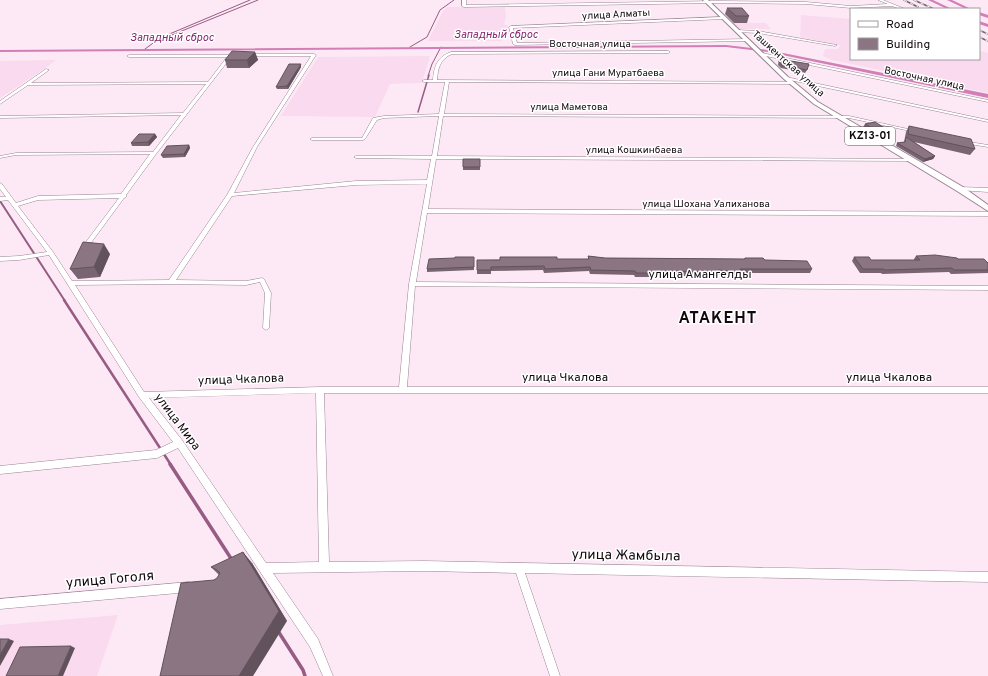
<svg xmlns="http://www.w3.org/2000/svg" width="988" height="676" viewBox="0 0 988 676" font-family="Overpass,sans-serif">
<rect width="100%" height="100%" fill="#fde9f6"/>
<path fill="#fadaee" d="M447,7H505L506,18L504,24L508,26V35L503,34L502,41H428L443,11Z
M801,15L851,19V59H979V50L988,53V93L832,60L823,56L825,49H838L840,45L800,37Z
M726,17H736L741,23H766L771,29H738Z
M430,56L422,83L390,84L375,117L281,116L318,57Z
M56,60L44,69L0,98V61Z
M118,615L97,676H0V625Z"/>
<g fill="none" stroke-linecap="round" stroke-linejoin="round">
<path stroke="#975c84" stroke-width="1" d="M167,37L258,0
M410,47L427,37L440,10L454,0
M145,49L160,38L250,0
M428,76L432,64L441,47"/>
<path stroke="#975c84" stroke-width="1.5" d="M418,112L429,75"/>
<path stroke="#975c84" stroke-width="2" d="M0,201L65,301"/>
<path stroke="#975c84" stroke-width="2.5" d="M64,300L171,465"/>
<path stroke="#975c84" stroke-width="3.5" d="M170,464L232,560
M278,631L303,670L305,676"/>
<path fill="#d17fb6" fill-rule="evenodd" d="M928,0H933L952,9H947Z
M947,0H952L971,9H966Z
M979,12L988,15V18L979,15Z
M979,21L988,24V27L979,24Z
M726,45L768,50L988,94V98L768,52L726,47L0,52V50Z"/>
<defs>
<path id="street" d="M462,0H466V5L717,1L806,2L851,6L888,4L878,0H883L905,9H900L892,6L851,8L806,4L717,3L464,7L462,6Z
M723,17L724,19L513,28L517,43L748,39L749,41L515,45L513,44L509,27L511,26Z
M737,30L758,31L837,45L835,46L758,33L736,32Z
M668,51L670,52L669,53L452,54C440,59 438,68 437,80L792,82L794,83L792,84L449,82L444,114L849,116L917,131L915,132L849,118L443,116L437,156L912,159L914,160L912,161L436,159L428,209L988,212V216L427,213L416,282L988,286V290L415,286L407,387H988V393H324L329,562L424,561L988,572V582L525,573L560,676H550L516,573L424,571L273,573L318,639L333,676H323L310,647L178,448L157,458L0,474V466L156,450L173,442L139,397L49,255L19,260L0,261V257L19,256L47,252L8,200L0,201V197H6L0,189V183L2,184L16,203L38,196L121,194L150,154L16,155L0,158V156L16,153L153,152L181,115L0,118V116L183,113L206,84L28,85L0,104V101L46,69L49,70L31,83L208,82L227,57H129L127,56L129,55H232L234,56L231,57L156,154L126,195V197L124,198L85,251L83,252L80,250L119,198L38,200L18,206L53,252L72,281L169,280L227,195L253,147L311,56H247V54H314L316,55L257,147L234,193L356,181L427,180L431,159L356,158L354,157L356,156H432L439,116L384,118L377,120L365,139L363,140H312L310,139L312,138H362L373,118L384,116L439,114L445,82H424L422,81L424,80H433C434,67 437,57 451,52ZM427,184L409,284L399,387H320L144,392L75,285L171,284L246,285L260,282L265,293L263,328L266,330L269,328L271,293L264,279L262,278L246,281L176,280L232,196L356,185ZM316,393L319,562L266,563L182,440L149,398Z
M762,53L988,100V102L761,55L760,54Z
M786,77L988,120V122L785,79L784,78Z
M963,141L988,145V147L963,143Z
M960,187L988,188V192L958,190V188Z
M189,582L193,583L194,587L193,591L189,592L0,609V599Z"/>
<path id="primary" d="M703,0H708L788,77L818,102L963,187L988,205V211L957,191L814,104L784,79Z"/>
</defs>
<use href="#street" stroke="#9a8492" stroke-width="1"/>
<use href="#primary" stroke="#9a8492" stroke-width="2"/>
<use href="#street" fill="#fff" fill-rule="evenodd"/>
<use href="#primary" fill="#fff" fill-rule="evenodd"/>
<defs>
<path id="rail" d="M904,0L918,7
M914,0L934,9
M979,30L988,34
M979,37L988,41"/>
</defs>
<use href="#rail" stroke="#6e6169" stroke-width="1.5"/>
<use href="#rail" stroke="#fff" stroke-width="1" stroke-dasharray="3.5" stroke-linecap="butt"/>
</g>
<path fill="#786571" d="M727,8L749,16L747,23H734L725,14Z
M255,52L258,60L249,68H227L225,60Z
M779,59L807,70L805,73L781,68L778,65Z
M301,67L288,89H277L276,87Z
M865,124L883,127L882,130L872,132L863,127Z
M909,126L975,149L970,155L914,142L935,156L933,159L923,162L896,146L897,143L904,142L906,132Z
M155,134L157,137L149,146H132L131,143Z
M189,145L190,148L185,157L163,158L161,155Z
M463,159H480V170H463Z
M110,254L100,277L78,279L70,269Z
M588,256L605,258L744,259L745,258L765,260L812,269L810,273H741L740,276L718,275V276H656V277H635L634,275L590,274L589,271L544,273L543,270L491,271V274H477V260L557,259H588Z
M916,256L988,263V273L951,274L949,272L882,274L881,273H860L852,261L854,257L871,260H914V259Z
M474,257V270L427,272V269L455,258Z
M252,563L287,621L214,580L217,578L219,575L211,567Z"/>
<path fill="#61525c" d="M255,52L258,60L249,68L247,60Z
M301,64V67L288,89L287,86Z
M883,127L882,130L872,132L874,129Z
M155,134L157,137L149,146L148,142Z
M189,145L190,148L185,157L184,154Z
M935,156L933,159L923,162L925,159Z
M104,244L110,254L100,277L94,267Z
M243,552L252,563L287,621L253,676H239Z
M9,639L14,641L0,666V655Z
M71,646L75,648L63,676H58Z"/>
<path fill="#8b7583" stroke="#61525c" d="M727,8H742L749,16H736Z
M232,51L255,52L247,60H225Z
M779,59L809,64L807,70L782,65L779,62Z
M289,64H301L287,86L276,87Z
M875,122L883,127L874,129L865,124Z
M909,126L971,139L975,149L908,134Z
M139,134H155L148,142L131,143Z
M906,137L935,156L925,159L897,143L905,142Z
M189,145L184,154L161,155L167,146Z
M463,159H480V167H463Z
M83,242L104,244L94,267L70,269Z
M935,255L957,258L958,259H984L988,263V270H954L952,268L885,270L883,269H863L854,257H869L871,260H920L916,256Z
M588,256L605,258L745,259V258H763L765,260L807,261L812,269H740L742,272L718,270L719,272L656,271L657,273H636L635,271L591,270L590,267L545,269L544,266L491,267V270H477V260H500V257H557V259H589Z
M455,257H474V267L427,269L429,259L455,258Z
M243,552L279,611L239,676H160L181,583L214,580L217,578L220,573L217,570L211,567Z
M0,639H9L0,655Z
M71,646L58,676H6L20,647Z"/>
<g text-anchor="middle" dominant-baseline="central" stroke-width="3" stroke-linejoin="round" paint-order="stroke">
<g font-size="10" fill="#11090e" stroke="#fff">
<text transform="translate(616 15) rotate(-3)">улица Алматы</text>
<text x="590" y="44">Восточная улица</text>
<text transform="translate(788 64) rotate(42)">Ташкентская улица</text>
<text x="608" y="73">улица Гани Муратбаева</text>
<text transform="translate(924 79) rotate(12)">Восточная улица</text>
<text x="569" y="107">улица Маметова</text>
<text x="634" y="150">улица Кошкинбаева</text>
<text x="706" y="204">улица Шохана Уалиханова</text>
</g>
<g font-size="11" font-style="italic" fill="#85246c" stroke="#fff">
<text x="496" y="35">Западный сброс</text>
<text x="172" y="38">Западный сброс</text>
</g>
<rect fill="#fff" stroke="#585356" stroke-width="1" x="845" y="127" width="50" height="18" rx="3"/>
<g font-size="11" font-weight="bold" fill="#11090e">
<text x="870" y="136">KZ13-01</text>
</g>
<g font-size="12" fill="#11090e" stroke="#fff">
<text x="700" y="275">улица Амангелды</text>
<text x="565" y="378">улица Чкалова</text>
<text x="889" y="378">улица Чкалова</text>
<text transform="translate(241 380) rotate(-2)">улица Чкалова</text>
<text transform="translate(177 422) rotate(53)">улица Мира</text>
</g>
<g font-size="14" fill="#11090e" stroke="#fff">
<text transform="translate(626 556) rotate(1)">улица Жамбыла</text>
<text transform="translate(110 580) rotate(-5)">улица Гоголя</text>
</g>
<g font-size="16" font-weight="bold" letter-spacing="1" fill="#11090e" stroke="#fff">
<text x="718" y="319">АТАКЕНТ</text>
</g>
</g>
<rect x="850" y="8" width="130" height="52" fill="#ffffff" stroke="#a09d9f"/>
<rect x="858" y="21" width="20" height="6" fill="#ffffff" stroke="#a09d9f"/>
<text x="886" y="28" font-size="12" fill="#11090e">Road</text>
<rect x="858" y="38" width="20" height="12" fill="#8b7583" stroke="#a09d9f"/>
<text x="886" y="48" font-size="12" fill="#11090e">Building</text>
</svg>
